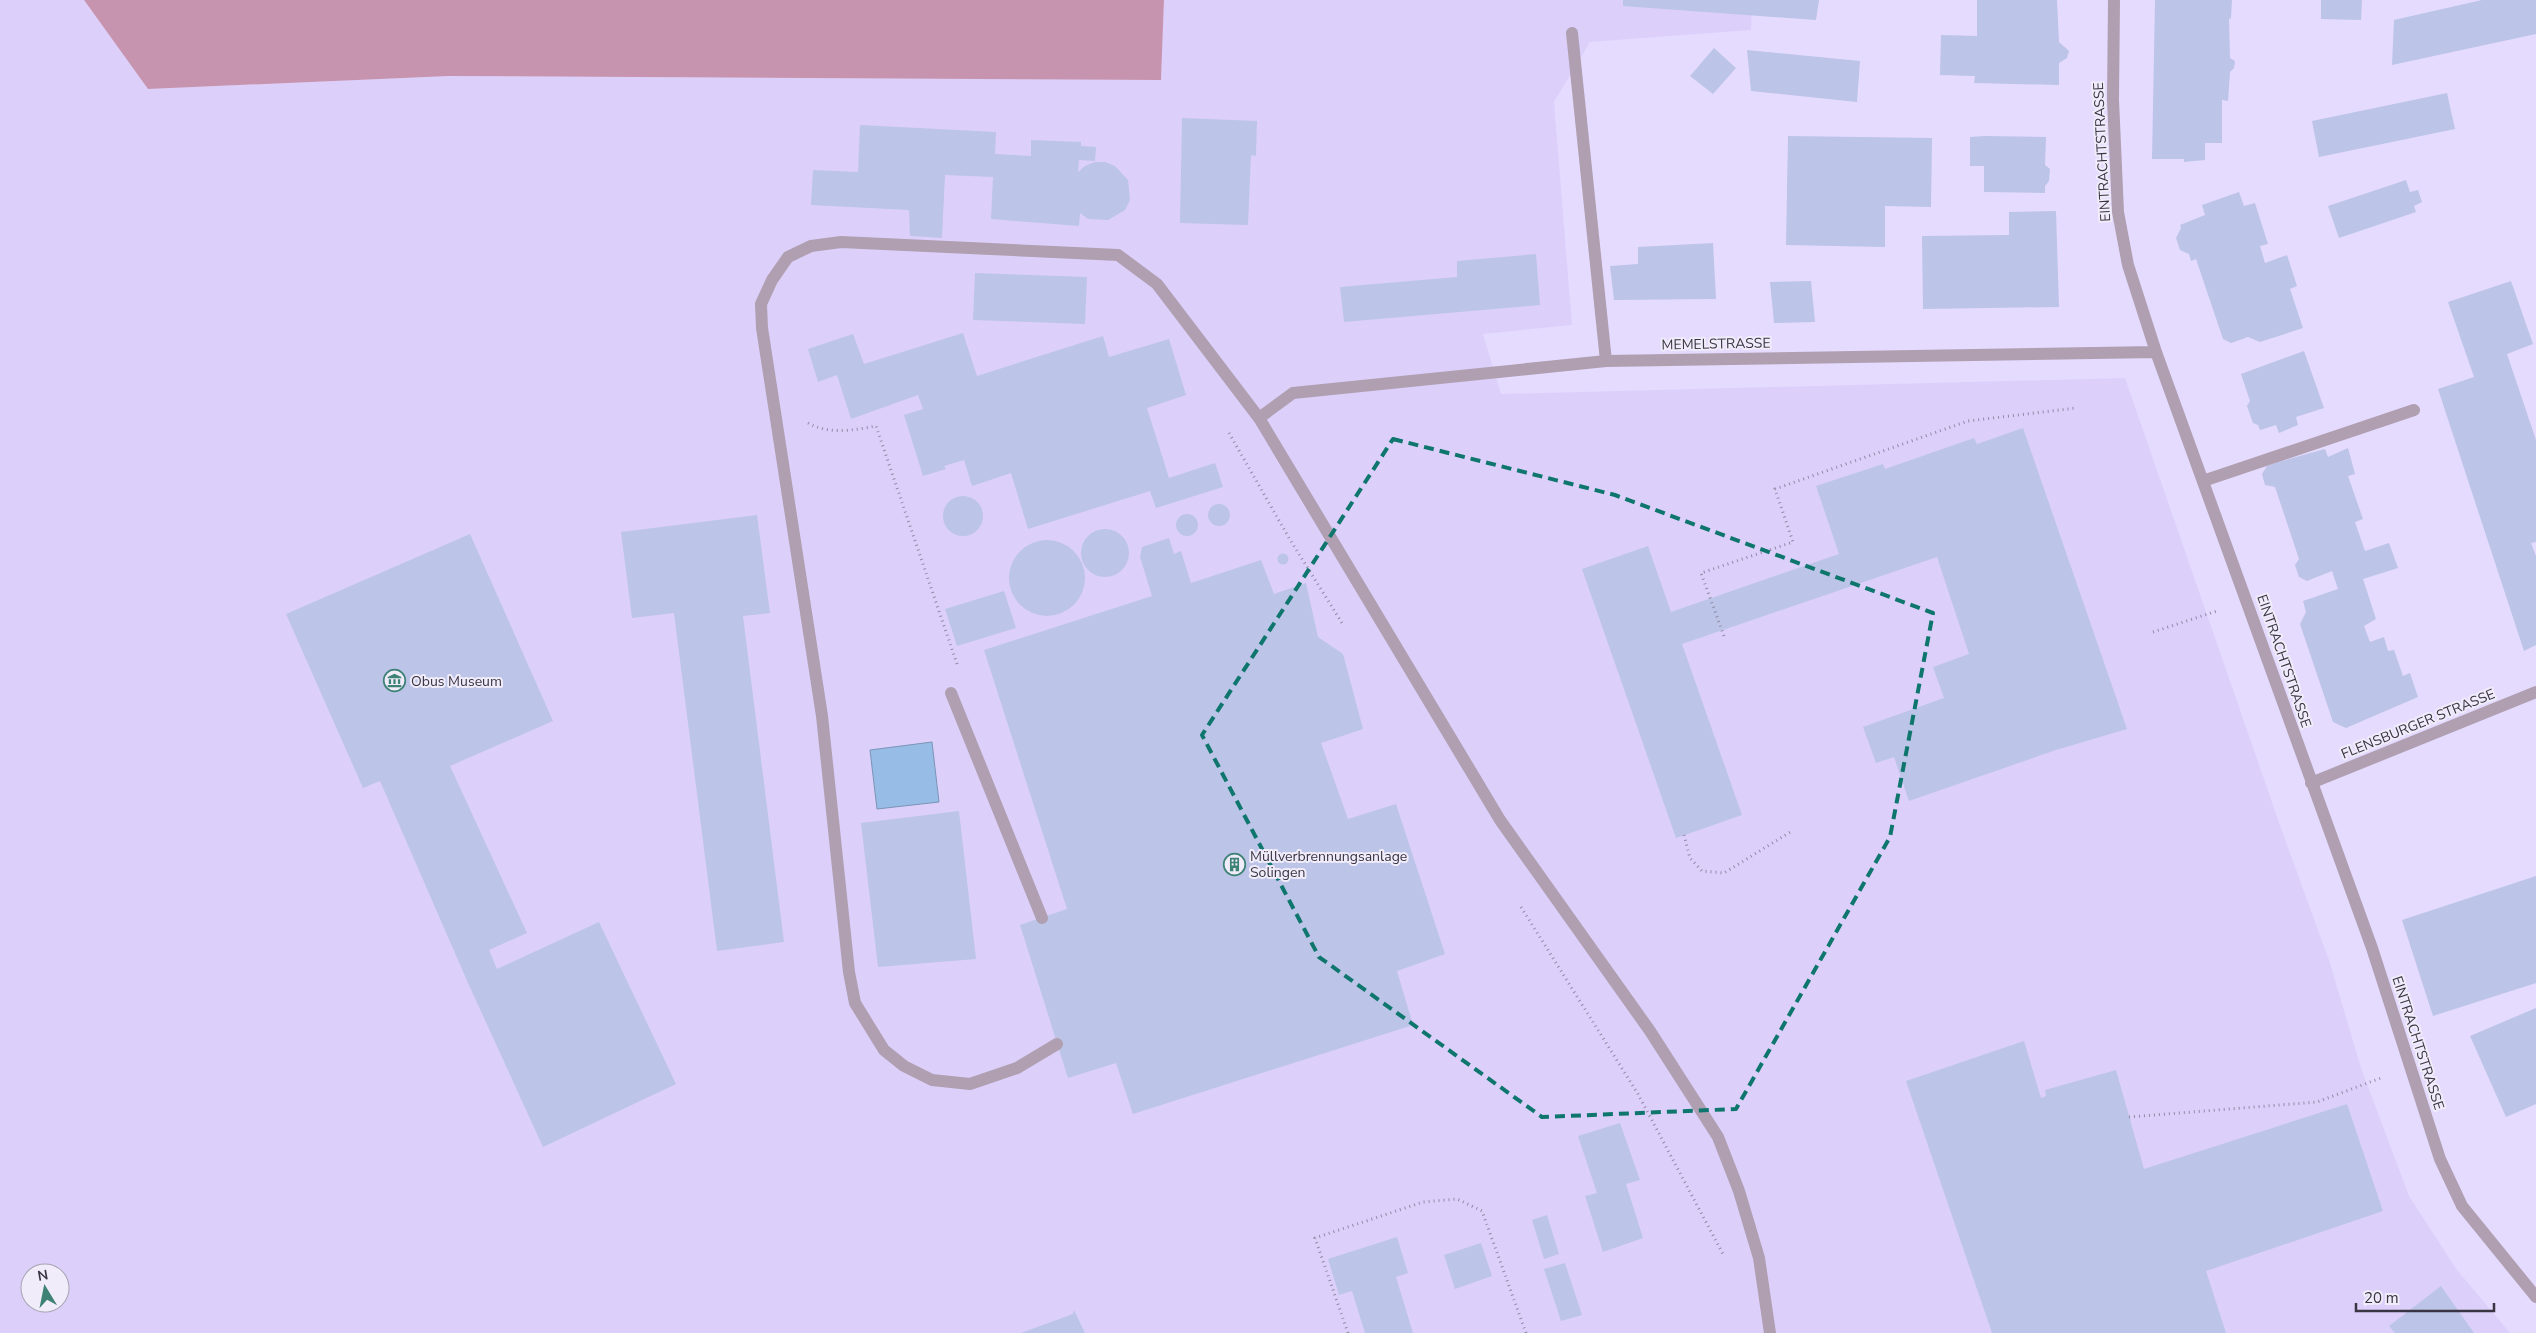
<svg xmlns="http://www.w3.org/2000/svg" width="2536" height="1333" viewBox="0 0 2536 1333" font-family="'Nunito Sans',sans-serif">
<rect width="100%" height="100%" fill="#e5dbff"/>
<path fill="#dcd0fb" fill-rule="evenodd" d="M0,0H84L148,89L449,76L1161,80L1164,0H1752L1751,30L1590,42L1554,102L1572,325L1483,334L1501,394L2125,378L2282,831L2330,963L2361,1068L2409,1196L2457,1270L2510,1333H0ZM30,1273H60V1303H30Z"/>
<path fill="#c794b0" d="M84,0H1164L1161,80L449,76L148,89Z"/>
<path fill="#97bde7" stroke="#7b94b6" d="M932,742L939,802L877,809L870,750Z"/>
<path fill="#bcc4e7" d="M1623,0H1819L1816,20L1623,6Z
M1977,0H2057L2059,42L2069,51L2067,58L2059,63V85L1974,83L1975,76L1940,75L1941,35L1977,36Z
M2155,0H2232L2231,18L2229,19L2230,58L2235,61L2234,68L2230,72L2228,101L2222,100V143H2205V160L2184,162V159H2152Z
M2321,0H2362L2361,20L2321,19Z
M2482,0H2536V34L2392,65L2394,20Z
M1714,48L1736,68L1713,94L1690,76Z
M1747,50L1860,61L1857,102L1751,91Z
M2447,93L2455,129L2319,157L2312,121Z
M1182,118L1257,121L1256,156L1251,155L1248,225L1180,223Z
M860,125L996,132L995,154L1031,156V140L1081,142V146L1096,147L1095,161L1079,160L1078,172L1085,166L1095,162H1105L1115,166L1128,180L1130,200L1125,210L1108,220L1088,219L1080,213L1079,226L991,219L993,177L945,175L942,238L910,236L909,210L811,205L813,170L858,172Z
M1788,136L1932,138L1931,207L1885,206V247L1786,245Z
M1985,136L2046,137L2045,165L2050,169L2049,181L2045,186V193L1984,192V166H1970V137Z
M2406,180L2410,192L2418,190L2422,202L2414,206L2416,212L2339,238L2328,206Z
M2239,192L2244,206L2255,203L2268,244L2260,246L2265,263L2287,255L2297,286L2290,289L2303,328L2260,342L2248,337L2231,343L2223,339L2196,259L2191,261L2189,254L2180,250L2176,238L2181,228L2180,225L2205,215L2202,205Z
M2056,211L2059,307L1923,309L1922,236L2009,235V212Z
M1713,243L1716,299L1614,300L1610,266L1638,264V247Z
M1536,254L1540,305L1344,322L1340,287L1457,277V261Z
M975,273L1087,277L1085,324L973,320Z
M1811,281L1815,322L1774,323L1770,282Z
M2511,281L2533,344L2507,354L2536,440V542L2531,543L2536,556V645L2524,651L2438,389L2474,377L2448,302Z
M963,333L977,376L1103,336L1109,357L1169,339L1186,395L1147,408L1169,478L1215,463L1223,487L1156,508L1150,491L1028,529L1011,473L972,486L964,460L944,466L946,469L923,476L904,415L923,409L918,395L851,419L837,375L818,382L808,349L853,334L864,364Z
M2304,351L2324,408L2296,417L2298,425L2279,433L2276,425L2260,430L2258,425L2253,423L2247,406L2250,401L2241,374Z
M2023,428L2127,729L2056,750L1909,801L1894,757L1876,763L1863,727L1944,698L1933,667L1969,654L1937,557L1682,644L1742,815L1676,838L1582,569L1648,546L1671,612L1839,554L1816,486L1883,464L1885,469L1974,438L1977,444Z
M2348,448L2355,474L2348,476L2363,519L2355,522L2365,551L2389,543L2398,568L2363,579L2376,619L2364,626L2370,642L2384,637L2388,651L2394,650L2403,676L2410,673L2418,697L2346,728L2333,722L2300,624L2306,612L2303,601L2338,589L2332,571L2307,581L2299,577L2295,565L2299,559L2275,487L2265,485L2262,474L2267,466L2278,462L2325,449L2328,457Z
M943 516a20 20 0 1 1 40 0a20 20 0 1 1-40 0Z
M1208 515a11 11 0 1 1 22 0a11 11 0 1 1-22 0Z
M1176 525a11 11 0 1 1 22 0a11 11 0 1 1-22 0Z
M757,515L770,613L743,616L784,942L717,951L674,613L632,618L621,532Z
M1081 553a24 24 0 1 1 48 0a24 24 0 1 1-48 0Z
M470,534L553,721L450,766L527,933L489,950L497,969L599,922L676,1084L543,1147L468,983L380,781L363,788L286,614Z
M1169,538L1174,554L1181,551L1191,583L1261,560L1274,594L1306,583L1318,637L1343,654L1363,729L1321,743L1348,819L1396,804L1445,954L1397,971L1413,1025L1133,1114L1116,1063L1068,1078L1020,925L1067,909L984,650L1152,596L1140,557L1142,547Z
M1009 578a38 38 0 1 1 76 0a38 38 0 1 1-76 0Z
M1277.5 559a5.5 5.5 0 1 1 11 0a5.5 5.5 0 1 1-11 0Z
M1004,591L1016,628L957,646L945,609Z
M959,811L976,959L878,967L861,823Z
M2536,876V983L2433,1016L2402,920Z
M2536,1008V1104L2506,1117L2470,1036Z
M2024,1041L2041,1098L2046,1096L2045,1090L2116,1070L2144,1169L2347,1104L2383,1211L2206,1271L2226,1333H1992L1906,1081Z
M1620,1123L1640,1180L1626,1184L1643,1238L1603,1252L1585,1196L1597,1193L1578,1136Z
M1547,1215L1559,1254L1544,1259L1532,1220Z
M1397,1237L1408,1273L1396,1277L1413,1333H1365L1352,1291L1339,1295L1328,1259Z
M1481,1243L1492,1276L1455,1289L1444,1255Z
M1565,1263L1582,1315L1561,1321L1544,1269Z
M2441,1286L2474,1333H2395L2389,1326Z
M1074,1310L1085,1333H1021L1073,1314Z"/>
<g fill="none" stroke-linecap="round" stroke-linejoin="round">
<path stroke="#928ba4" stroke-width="3" stroke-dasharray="1 4" stroke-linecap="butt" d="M808,423C829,435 855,430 876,426L957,664
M1229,433L1289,538L1342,623
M2153,632L2217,611
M1724,636L1701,573L1793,542L1775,489L1968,421L2076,408
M1684,835L1690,858L1702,871L1724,873L1792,831
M1521,907L1638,1094L1724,1256
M2129,1117L2317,1102L2381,1078
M1348,1333L1315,1238L1423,1202L1457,1199L1482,1211L1526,1333"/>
<path stroke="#af9fb1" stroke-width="12" d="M1259,418L1293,393L1606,361
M2203,481L2414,410
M951,693L1042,918
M1057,1044L1017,1068L970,1084L932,1080L904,1066L884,1050L855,1003L849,972L822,716L762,328L761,304L772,280L788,257L811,246L841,242L1118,255L1157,284L1259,418L1500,820L1650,1031L1718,1137L1739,1191L1759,1258L1770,1333"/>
<path stroke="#af9fb1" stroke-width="12" d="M2114,0L2113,100L2118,212L2128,265L2156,352L2372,948L2440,1159L2462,1206L2536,1297
M1572,33L1606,361L2156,352
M2311,783L2536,692"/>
</g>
<path fill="none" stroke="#0f766e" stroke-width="4" stroke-dasharray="10 6" stroke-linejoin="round" d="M1393,439L1615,495L1933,613L1890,837L1736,1109L1542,1117L1319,957L1202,735Z"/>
<defs>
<symbol id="museum-ring" viewBox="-11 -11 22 22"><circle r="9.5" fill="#f0ecfa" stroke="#3e8276" stroke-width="1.5"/><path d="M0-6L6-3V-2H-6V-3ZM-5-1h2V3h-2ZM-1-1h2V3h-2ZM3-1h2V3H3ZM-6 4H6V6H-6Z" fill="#3e8276"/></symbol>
<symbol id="building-ring" viewBox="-11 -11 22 22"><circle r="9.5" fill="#f0ecfa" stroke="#3e8276" stroke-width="1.5"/><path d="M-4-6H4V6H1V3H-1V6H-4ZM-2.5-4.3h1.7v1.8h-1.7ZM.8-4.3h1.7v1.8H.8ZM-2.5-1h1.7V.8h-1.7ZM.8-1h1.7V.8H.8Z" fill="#3e8276"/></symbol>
</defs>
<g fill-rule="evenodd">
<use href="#museum-ring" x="382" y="668" width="25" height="25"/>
<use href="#building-ring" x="1222" y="852" width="25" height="25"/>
</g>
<g text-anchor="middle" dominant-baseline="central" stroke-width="4" stroke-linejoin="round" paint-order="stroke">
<g font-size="14" fill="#393543" stroke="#f0ecfa">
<text transform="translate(2102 152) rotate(-93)">EINTRACHTSTRASSE</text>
<text transform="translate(1716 344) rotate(-1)">MEMELSTRASSE</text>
<text transform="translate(2284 661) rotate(71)">EINTRACHTSTRASSE</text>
<text transform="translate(2418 724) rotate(-22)">FLENSBURGER STRASSE</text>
<text transform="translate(2418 1043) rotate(72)">EINTRACHTSTRASSE</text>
</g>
<g font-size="14" fill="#393543" stroke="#f0ecfa" text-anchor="start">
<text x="411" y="681">Obus Museum</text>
<text x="1250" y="856">Müllverbrennungsanlage<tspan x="1250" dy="16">Solingen</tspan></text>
</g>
</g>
<g transform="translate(45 1288) rotate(350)"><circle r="24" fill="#f0ecfa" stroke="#a7a3b1"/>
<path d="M0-4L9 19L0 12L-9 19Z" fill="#3e8276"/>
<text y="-8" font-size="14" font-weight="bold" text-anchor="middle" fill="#393543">N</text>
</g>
<path d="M2356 1303v8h138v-8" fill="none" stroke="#393543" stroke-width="2.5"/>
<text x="2364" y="1303" font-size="15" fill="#393543" stroke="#f0ecfa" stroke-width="4" paint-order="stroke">20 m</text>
</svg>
